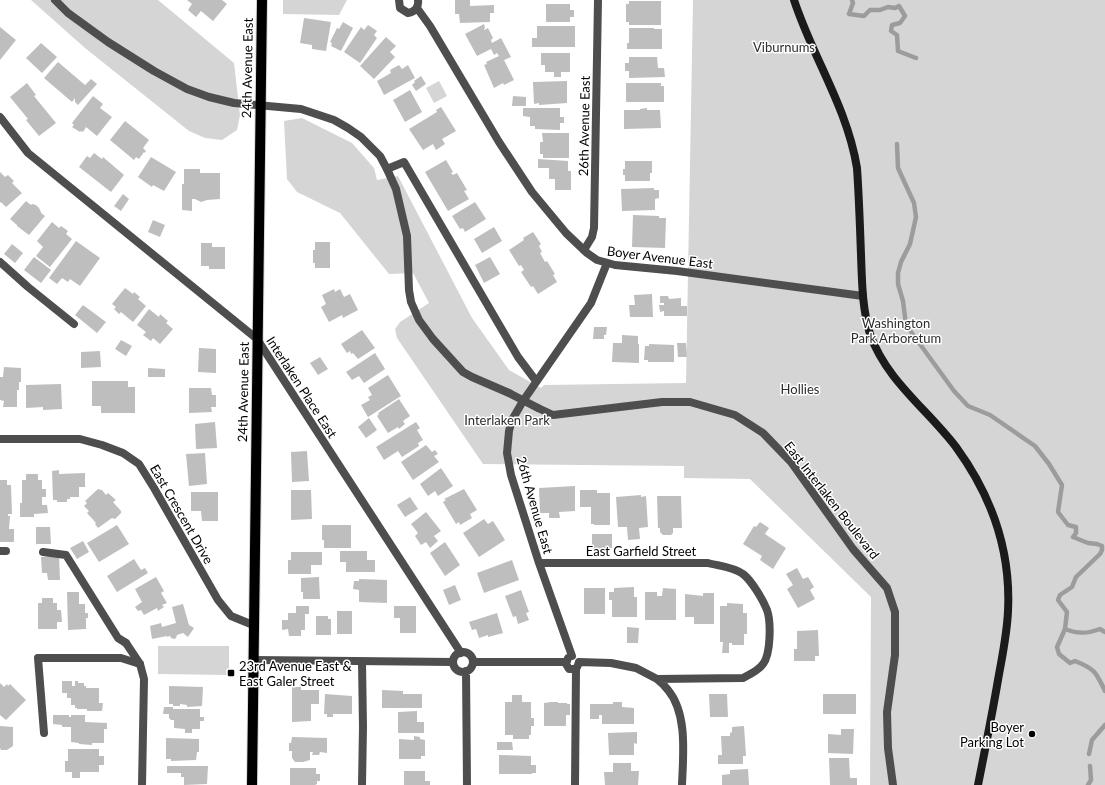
<svg xmlns="http://www.w3.org/2000/svg" width="1105" height="785" viewBox="0 0 1105 785" font-family="Lato,sans-serif">
<rect width="100%" height="100%" fill="#fff"/>
<path fill="#d5d5d5" d="M31,0H158L234,63L240,115L237,130L222,140L205,138L189,131L85,48Z
M283,0H347L339,15L283,14Z
M693,0H1105V785H870L871,597L750,479L684,478V466L483,464L397,338L395,329L400,322L429,303L413,273L389,274L340,213L297,192L287,179L284,121L302,118L352,143L374,168L377,180L398,176L472,318L509,370L541,388L544,385L686,383Z
M439,81L447,96L434,103L426,88Z
M158,646H229V669H227V675L158,674Z"/>
<g fill="none" stroke-linecap="round" stroke-linejoin="round">
<path stroke="#9c9c9c" stroke-width="4.5" d="M852,0L853,3L849,14L864,16L870,10H880L888,7L895,8L899,6L905,16L900,23L892,25L891,31L897,35L898,51L916,58
M897,144L898,168L914,203L916,217L910,244L901,262L898,273V284L903,301L906,325L954,391L968,406L990,415L1035,446L1049,464L1062,485L1058,512L1068,525L1076,527V533L1073,537L1088,543L1097,544L1102,546V550L1100,554L1076,577L1072,587L1060,595L1058,600L1067,612L1065,629L1057,647L1059,654L1070,663L1075,661C1095,669 1096,672 1105,691
M1065,629C1077,634 1087,634 1100,629L1105,632
M1089,754L1092,740L1105,725
M1088,785L1091,780L1090,766"/>
</g>
<path fill="#bebebe" d="M187,0H222L227,4L213,21L201,11L196,17L188,10L192,4Z
M455,0H470V6L494,5V13H490V22L460,23L459,14H455Z
M629,1H661V25H629V22H626V4H629Z
M546,4H570V10H574V17H570V22H546Z
M304,18L331,22L326,51L312,49V45L300,43Z
M343,22L353,28L341,51L331,46L332,43L330,42L337,28L339,29Z
M484,24L485,28L484,29V30L488,28L493,38L491,40L492,43L501,38L511,57L504,60L514,80L504,85L503,83L494,88L484,65L487,64L486,62L499,56L497,53L494,55L491,49L477,56L465,34Z
M368,25L377,31L374,35L377,38L360,63L344,52L361,27L364,30Z
M537,26H575V47H532V38H537Z
M0,27L16,40L0,60Z
M629,28H654V29H662V49H627V43H629Z
M386,37L396,46L390,52L395,57L374,79L360,66Z
M41,43L57,57L42,73L26,58Z
M541,53H570V72H561V77H554V72H545V65H541Z
M629,57H657L658,68H664L665,77L629,78V71H625V63H629Z
M58,62L85,85L91,79L97,84L78,105L75,102V98L72,102L44,78Z
M399,65L402,69L408,65L415,78L384,95L377,81L391,73L390,70Z
M421,76L426,84L416,91L412,85L415,82L414,81Z
M567,81V103L539,105V103L534,104L533,82Z
M27,83L36,95L34,96L56,123L39,136L26,120L28,119L10,97Z
M626,83H661V86H664V102H626Z
M410,90L422,112L405,122L393,100Z
M93,96L103,104L100,108L112,117L97,136L86,127L83,132L81,131L80,132L72,127L74,125L72,123Z
M513,96L526,97V106H512Z
M441,107L456,131L442,139L445,144L436,150L433,144L423,150L409,129L437,112L436,110Z
M523,108H560V117H564V123H560V130L535,129V126H530V117L523,116Z
M647,108V110H660L661,128L624,129V110H640V109Z
M125,121L149,140L143,148L146,151L145,153L144,152L139,159L136,157L134,160L110,140Z
M542,133H569V158H543V154H540V142H543Z
M94,153L102,159L103,157L124,175L111,192L79,167L87,156L90,158Z
M151,157L176,172L164,191L153,185L152,187L138,177Z
M538,159L568,161V171H571V190H555V179H549V168H538Z
M446,160L453,172L451,173L453,175L457,173L467,190L464,191L469,199L448,211L425,172Z
M625,161H652V173H650V181H625V175H623V169H625Z
M184,169H200V173H220V199L207,200L201,202L195,199H192V211L182,210V184H184Z
M0,172L5,177L8,175L14,181L12,183L22,193L6,207L1,202L0,203Z
M654,188V190H659V198L655,199V210L622,211L621,189Z
M123,194L129,199L121,211L114,206Z
M26,201L31,205L32,204L36,205L39,208L41,212V213L45,216L29,235L17,226V225L10,219Z
M475,202L486,219L465,232L463,228L460,229L452,216Z
M633,215L659,216V218H666L665,248L632,247Z
M153,220L165,225L160,237L148,232Z
M52,222L59,228L61,226L68,231L66,234L72,239L50,267L36,256L43,247L37,241Z
M494,227L502,241L482,253L474,239Z
M533,232L541,244L539,246L542,252L540,253L545,262L547,261L555,274L553,275L557,282L538,294L533,286L531,287L521,272L524,270L521,265L519,266L509,250L524,240L523,238Z
M76,241L100,258L80,286L70,279L68,282L62,278L57,284L49,278Z
M315,242H330V268H315V263H313V250H315Z
M201,243H212V247H225V269H209V266H201Z
M12,244L23,253L15,263L4,254Z
M34,257L51,270L41,283L24,270Z
M490,257L500,274L484,283L475,265Z
M125,288L133,294L134,292L140,297L138,299L146,306L133,322L121,312L119,314L114,309L116,307L112,304Z
M334,289L335,292L340,289L344,297L350,294L358,310L343,318L342,315L329,322L321,307L326,304L322,295Z
M652,294L653,317H630L629,305H635L634,295Z
M660,296H668L669,299L681,298V306H687V316H664V311L660,312L659,305H664V303H660Z
M83,305L106,322L97,333L75,315Z
M149,309L159,317L160,314L168,321L166,323L173,329L160,344L153,338L151,341L143,335L146,332L137,325Z
M594,327H607L606,335H604V339H593Z
M362,330L375,348L358,359L353,353L351,354L350,351L347,353L341,344Z
M622,335L638,336V344H639V363L612,362L613,343H622Z
M121,340L132,346L126,356L115,349Z
M677,343H686L687,357H678Z
M649,344L674,345V362H648V360H644L645,346H649Z
M199,348L216,349V373L198,372Z
M100,351L101,367L81,368V352Z
M375,353L385,369L364,383L359,376L352,380L346,372Z
M320,357L328,369L318,375L310,363Z
M4,367L21,368V382H19V390H17V407H3L4,401L0,400V377H3Z
M148,368L165,369V377H148Z
M388,375L401,396L368,417L361,405L370,400L368,397L372,395L368,388Z
M92,381H128V387H135V413H101V406H92Z
M61,384L62,409L43,410V407L26,408V385Z
M189,388H211L212,395H216V407H211L212,412L189,413Z
M399,399L410,416L403,421L405,424L399,429L398,427L388,433L377,416L379,414L378,413Z
M369,418L377,430L366,438L358,427Z
M215,422L217,448L196,449L195,424Z
M416,422L420,428L417,430L423,440L418,443L419,446L402,457L398,451L384,460L376,447Z
M426,445L432,452L435,450L438,454L434,456L439,462L413,480L401,462Z
M307,451L309,481L292,482L291,452Z
M205,453L207,484L189,486L186,454Z
M441,468L453,486L438,496L435,491L428,496L420,484Z
M59,470V474L85,473V487H79V497H70V499H67V502H57V500H53L52,471Z
M26,474H38V480H42V489H46V497H42V505H47L48,513L34,514V517H20V503H22V480H26Z
M0,480H7V485H11L12,514H8V516H10L9,529H14V542H0Z
M575,486V511L559,512L560,518H549V513H540L539,488Z
M98,489L101,490H102L106,495L108,493L116,500L113,502L121,511V513L115,519L112,518L98,528L95,524L96,523L87,513L89,511L84,506L87,503L85,501Z
M464,489L477,510L470,514L472,518L460,525L459,522L456,524L443,502L446,500L444,499Z
M291,490H311L312,519L291,520Z
M580,490H597V493H610V525H594V524H591V507H580Z
M191,492H218V521H202L201,511H191Z
M641,495V497L646,496L648,527L639,528L640,539L628,540L627,527H618L616,497Z
M657,496H681L682,528H673V533L671,535H663L660,532V528H658Z
M410,497L418,509L405,517L397,505Z
M426,512L441,531L434,536L438,541L430,548L426,542L421,545L415,536L418,533L411,524Z
M484,519L488,524L493,521L505,540L479,557L463,533Z
M760,522L769,528L765,534L786,548L773,569L760,560L762,556L743,544L754,526L756,527Z
M117,525L129,544L99,562L87,543Z
M322,525H351V548H324V540H322Z
M36,527H50L51,544H36Z
M592,534H612V548L592,549Z
M83,541L89,552L77,559L70,548Z
M445,542L460,565L445,576L430,553Z
M340,551H367V560H375V572H346V562H340Z
M291,552H322V565H311V574H288V560H291Z
M59,556L60,580H48L47,573H42L41,557Z
M134,559L141,570L145,568L148,573L117,592L107,576Z
M512,560L519,580L484,593L477,573Z
M797,568L803,579L808,577L814,587L810,590L815,599L798,608L787,589L793,585L786,574Z
M156,577L164,591L161,593L167,603L162,605L164,607L158,611L157,608L144,615L141,610L138,611L135,607L142,602L135,589Z
M319,577L320,599H303V592H301V578Z
M359,579L387,580V603L359,602V590L353,589L354,581H359Z
M455,585L461,600L449,605L443,590Z
M634,587V597H637V617H612V600H609V592H614V588Z
M584,588H605V614H584Z
M663,588L676,589V620H645V592H657V596H662Z
M521,590L529,612L526,613L529,620L518,624L516,616L513,617L505,596Z
M67,592H79V604H85V613H88V618H86V629L68,630Z
M703,593H714V624H694V617H685V594L703,596Z
M42,598H53V603H57V610H61L62,622H57V629H38V603H42Z
M727,603L743,604V613H747V634H744V645H732V643H729V653H722L723,642H720V606H727Z
M183,604L189,625L194,628L188,637L183,633L177,635L176,638L174,639L171,638L170,636L167,637V636L152,639L150,626L161,623L162,627L176,623L172,607Z
M296,606H309V614H305V630H301V636H289L288,629L282,630V620H288V613H296Z
M394,606H416V633H400V618H394Z
M337,611H352V634H337Z
M497,613L503,633L488,637V635L479,638L476,629L472,630L469,622Z
M316,616H328V619H331V635H316Z
M627,627L639,628L638,643H627Z
M818,630L819,656H815V661H794V649H797V631Z
M62,681H72V686H75V681H78V683H84V686H86V688H99V703H103L102,711H87V709H77V708H75V705H71V698H67V693H62Z
M0,683L4,687L7,684L8,686L10,684L26,700L6,720L0,715Z
M169,686L203,687L202,706L187,707V705L180,704V706H173V704H169Z
M292,687H301V690H319V704H311V721L292,722Z
M382,690L403,691V694H422V708H382Z
M325,694L352,696V714H333V717H327V714H324Z
M709,694H727L728,717H710Z
M823,694H856V714H823Z
M512,695H522V702H531V718H534V726H531V735H529V739H513V735H505V702H512Z
M551,702H558V703H567V704H570V715H566V726H544V703Z
M613,702H622V707L634,708V724H602V715H599V719H590V704H613Z
M164,707H173V709H200V717H204V721H200V729H192V733H185V729L174,728V720H171L169,718V714H163Z
M417,711V722H424V733H398V712Z
M53,715H69V717H71V715H85V722L107,723V729H104V743H92V745L79,744V743L71,742V727H62V725L53,724Z
M0,726L13,727V746L7,750H1L0,748Z
M744,726L746,756H743V764H718V755H722L721,736H730V733L732,732V727Z
M841,729H854L853,754L828,753V734L841,735Z
M637,732V744L634,743V755H609L608,733Z
M414,736L420,737V739L425,740V756H421V759H399V739L414,740Z
M292,737L327,738V753L320,752L319,755H312L313,752H310V760L303,762H295L292,758V751H289V743H291Z
M166,738L199,739V752H197L196,760L171,761V759H166Z
M497,742H512L513,750H497Z
M68,749H99V756H104V765H99V772H80V778H72V772H65V761H68Z
M499,755L531,756V765H536V773H532V774H499Z
M829,758H849L850,778H857V785H830Z
M613,763H631V771H639L638,785H605L604,772H613Z
M167,766H208L207,784L184,785V777H181V773H167Z
M290,768H316V774H320V781H317V784L315,785H290Z
M748,769L749,785H722V775L730,774V770Z
M404,771H425V781H430V785H404Z"/>
<g fill="none" stroke-linecap="round" stroke-linejoin="round">
<defs>
<path id="primary" d="M252,785L262,0"/>
</defs>
<use href="#primary" stroke="#dbdbdb" stroke-width="12"/>
<path stroke="#4e4e4e" stroke-width="8" d="M387,169L404,162L518,357L536,381
M0,262L28,287L74,324
M0,551H6
M43,552L66,555L118,638L126,643
M44,733L38,658H121L140,664
M362,785L363,727L362,662
M575,785L576,669"/>
<path stroke="#4e4e4e" stroke-width="8" d="M55,0L68,13L108,42L154,71L187,89L209,97L234,103L301,109L334,120L348,128L361,137L380,156L387,169L396,189L407,236L409,290L411,302L419,320L433,339L463,372L472,377L509,393
M0,117L28,153L257,339L461,653
M584,250L592,237L594,228L598,0
M538,408L553,415L662,402H690L735,415L763,433L791,462L853,549L887,588L895,612V655L887,712L888,748L893,785
M0,439H80L102,445L123,453L139,464L154,488L218,600L231,616L253,625
M539,563H708C719,566 733,567 743,574C752,581 763,600 767,610C771,621 771,654 763,664C758,671 750,674 743,678L657,679L636,668L611,663L579,662
M126,643L140,664L144,679L142,785
M453 662a10 10 0 1 1 20 0a10 10 0 1 1-20 0Z
M572,656L539,563L511,475L507,453L509,431L512,420L523,401L591,303L607,263
M568,658L566,664L569,669H576L578,665L579,662
M253,660L453,662
M473,662H566
M466,671L467,785
M657,679C661,682 665,686 668,690C688,714 683,756 682,785"/>
<path stroke="#4e4e4e" stroke-width="8" d="M399,0L400,8L408,13C415,12 419,7 418,0
M417,8L430,26L499,142L532,192L566,233L587,253L597,260L615,265L677,271L863,296"/>
<path stroke="#1b1b1b" stroke-width="8" d="M794,0C813,58 847,107 857,168C859,197 860,226 861,255C862,281 862,308 870,334C886,380 927,409 956,447C991,495 1011,551 1008,611C1007,635 1002,657 998,680C992,715 985,750 978,785"/>
<use href="#primary" stroke="#000" stroke-width="10"/>
<path stroke="#4e4e4e" stroke-width="8" d="M509,393L538,408"/>
</g>
<g fill="#000" stroke="#fff" stroke-width="1.5">
<rect x="227" y="669" width="8" height="8" rx="2"/>
<circle cx="1032" cy="734" r="4"/>
</g>
<g text-anchor="middle" dominant-baseline="central" stroke-width="3" stroke-linejoin="round" paint-order="stroke">
<g font-size="13" fill="#2c2c2c" stroke="#fff">
<text x="784" y="47">Viburnums</text>
<text x="896" y="323">Washington<tspan x="896" dy="15">Park Arboretum</tspan></text>
<text x="800" y="389">Hollies</text>
<text x="507" y="420">Interlaken Park</text>
</g>
<g font-size="13" fill="#000" stroke="#fff">
<text transform="translate(247 68) rotate(-89)">24th Avenue East</text>
<text transform="translate(584 126) rotate(-89)">26th Avenue East</text>
<text transform="translate(660 257) rotate(7)">Boyer Avenue East</text>
<text transform="translate(302 387) rotate(57)">Interlaken Place East</text>
<text transform="translate(243 392) rotate(-89)">24th Avenue East</text>
<text transform="translate(832 500) rotate(52)">East Interlaken Boulevard</text>
<text transform="translate(535 505) rotate(74)">26th Avenue East</text>
<text transform="translate(182 514) rotate(60)">East Crescent Drive</text>
<text x="641" y="551">East Garfield Street</text>
</g>
<g font-size="13" fill="#000" stroke="#fff" text-anchor="start">
<text x="239" y="666">23rd Avenue East &amp;<tspan x="239" dy="15">East Galer Street</tspan></text>
<text x="1024" y="727" text-anchor="end">Boyer<tspan x="1024" dy="15">Parking Lot</tspan></text>
</g>
</g>
</svg>
